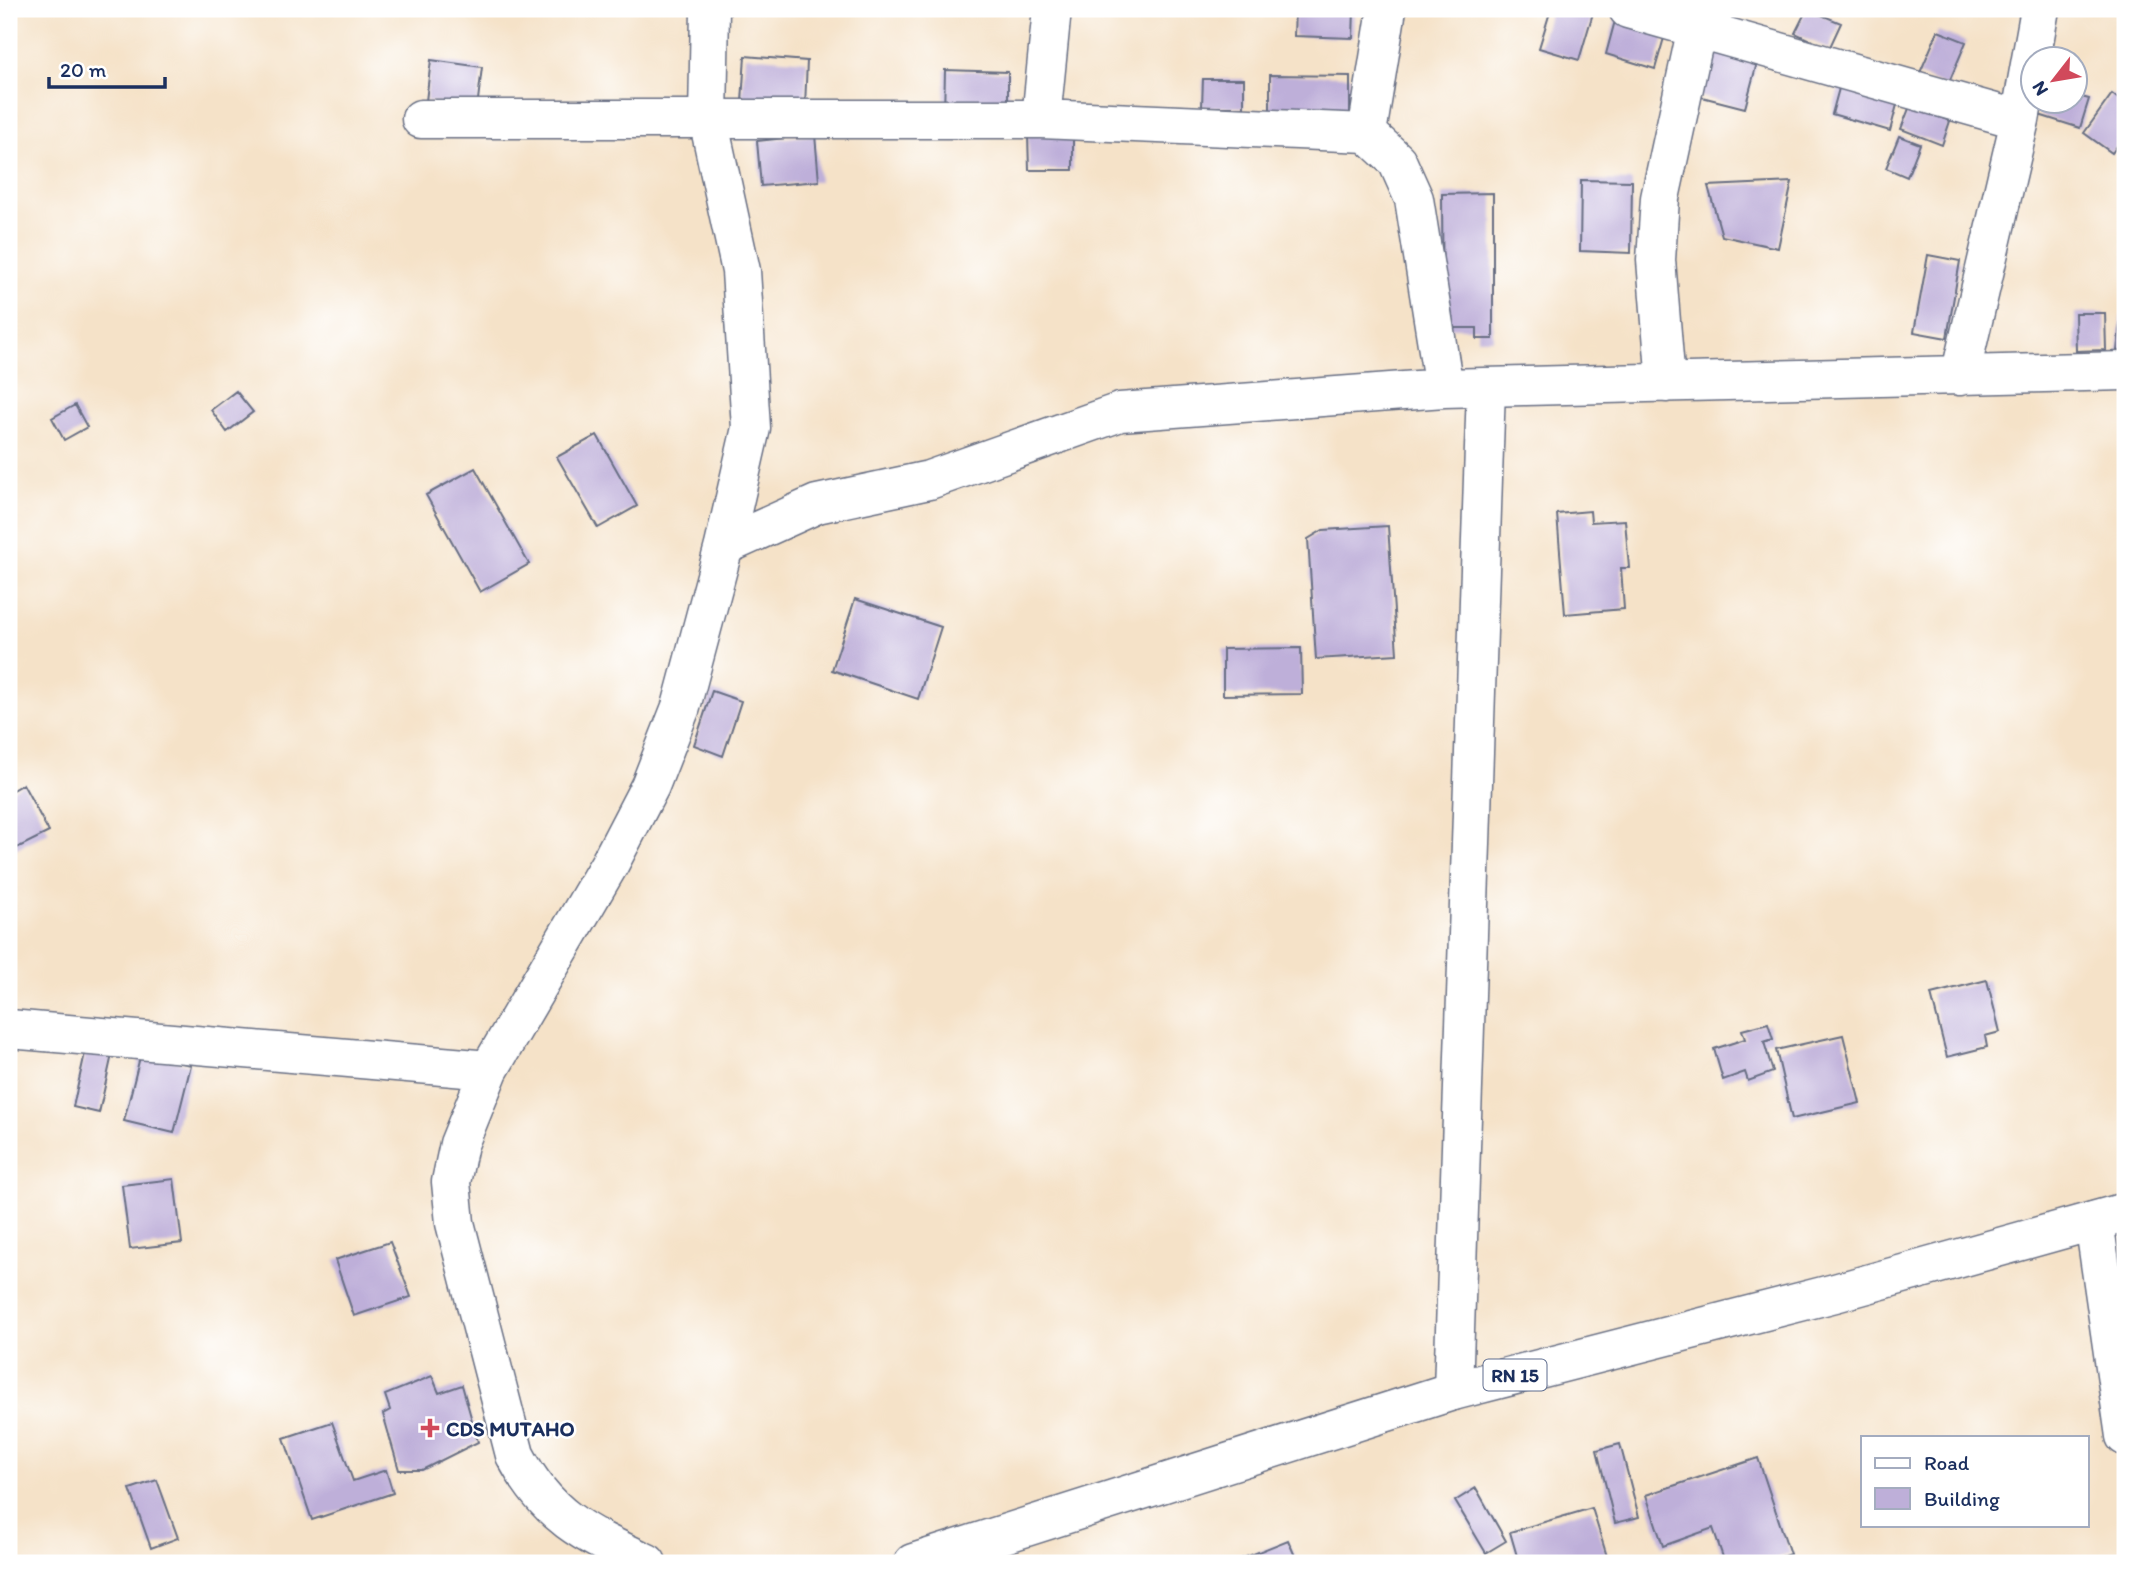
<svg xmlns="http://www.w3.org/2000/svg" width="2134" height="1572" viewBox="0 0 2134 1572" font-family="Itim,sans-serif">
<rect width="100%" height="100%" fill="#fff"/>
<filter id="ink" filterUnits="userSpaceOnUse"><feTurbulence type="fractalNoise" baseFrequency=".0143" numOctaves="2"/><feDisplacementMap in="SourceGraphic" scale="14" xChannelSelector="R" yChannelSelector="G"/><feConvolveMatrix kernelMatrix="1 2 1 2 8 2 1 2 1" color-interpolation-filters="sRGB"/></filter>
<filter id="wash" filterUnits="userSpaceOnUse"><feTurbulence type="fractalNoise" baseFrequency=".00686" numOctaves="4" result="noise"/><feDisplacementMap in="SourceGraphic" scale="28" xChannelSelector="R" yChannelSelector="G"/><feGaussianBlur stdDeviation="1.57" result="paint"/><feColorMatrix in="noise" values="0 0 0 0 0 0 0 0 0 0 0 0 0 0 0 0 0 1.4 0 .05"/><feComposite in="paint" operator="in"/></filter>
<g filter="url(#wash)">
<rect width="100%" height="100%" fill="#f5e2c8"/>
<g id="blocks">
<path fill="#beafd9" d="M1295,9H1354L1353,38L1294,36Z
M1551,9H1578L1593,13L1579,60L1539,48Z
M1807,9L1841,23L1829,49L1795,33Z
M1616,17L1666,31L1655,69L1606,54Z
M1938,31L1966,42L1947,87L1919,75Z
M1711,46L1758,59L1745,108L1698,96Z
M745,56L807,61L805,106L742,102Z
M431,60L482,67L477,108L426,101Z
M945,70L1008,72V115H944Z
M1270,75L1350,76V114L1270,113Z
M1203,79H1244V107H1202Z
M1841,81L1899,97L1890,131L1832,114Z
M2112,94L2125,104V135L2112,153L2084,133Z
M2074,95L2089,99L2080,128L2039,115L2043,102H2074Z
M1910,106L1950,121L1942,145L1901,129Z
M815,135L819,181L761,186L757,141Z
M1028,135H1073V170H1029Z
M1899,136L1920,144L1907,177L1886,168Z
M1581,180L1632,181L1631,253L1580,251Z
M1792,182L1778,248L1722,236L1708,186Z
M1493,193V339H1477V328H1443L1442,194Z
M1928,255L1960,261L1947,338L1914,332Z
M2075,313H2105L2106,350L2076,351Z
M2121,315H2125V352L2117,351Z
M236,391L253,412L227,432L211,410Z
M75,405L87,427L64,440L52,418Z
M597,435L637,506L598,528L557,457Z
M475,468L529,564L480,592L426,495Z
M1590,511L1591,522L1625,520L1629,568H1621L1624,609L1565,614L1557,514Z
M1388,526L1397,654L1316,659L1308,539L1323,530Z
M855,599L941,627L918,699L832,670Z
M1301,648L1302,694L1223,695V649Z
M712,691L741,701L723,756L694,745Z
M23,784L49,832L9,852V792Z
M1987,980L2000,1032L1985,1036L1987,1047L1947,1057L1931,994Z
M1768,1023L1773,1039L1764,1042L1773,1072L1748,1081L1745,1072L1723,1080L1714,1049L1745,1039L1742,1030Z
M1843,1035L1860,1103L1792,1119L1776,1050Z
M87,1044L113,1050L99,1113L73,1107Z
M141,1053L191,1065L174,1133L124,1121Z
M174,1179L182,1243L130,1249L122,1185Z
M390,1242L411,1297L354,1316L335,1260Z
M2125,1254V1281L2117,1257Z
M432,1376L439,1393L462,1385L478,1442L422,1470H399L383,1414L390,1410L385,1395Z
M332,1422L353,1481L386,1470L393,1493L312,1520L284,1438Z
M1620,1444L1639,1517L1615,1523L1597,1450Z
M1758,1458L1790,1554L1762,1563H1725L1713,1528L1663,1546L1646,1495Z
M157,1480L178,1538L151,1548L130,1489Z
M1476,1488L1506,1541L1486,1553L1455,1501Z
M1592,1508L1609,1563H1519L1510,1532Z
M1288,1540L1298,1563H1231Z"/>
</g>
</g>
<g filter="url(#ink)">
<use href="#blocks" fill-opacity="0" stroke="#676e83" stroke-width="2"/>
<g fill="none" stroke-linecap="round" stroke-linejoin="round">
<defs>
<path id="street" d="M710,9L708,119L741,271L751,428L724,546
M1387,9L1367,133L1397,161L1414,199L1444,388
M1628,9L2020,120
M421,119H1041L1367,133
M1041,119L1052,9
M1960,376L2020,120L2040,9
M1666,383L1656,260L1660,198L1701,9
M9,1029L489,1070
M2094,1221L2125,1436
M1453,1391L1486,387
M647,1563C585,1534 548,1518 515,1455L455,1223L451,1182L459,1144L489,1070L610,863L650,786L681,707L724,546L817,504L929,480L1120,412L1444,388L2125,371"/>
<path id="primary" d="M913,1563L1453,1391L1835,1293L2125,1212"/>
</defs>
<use href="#street" stroke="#676e83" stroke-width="41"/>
<use href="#primary" stroke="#676e83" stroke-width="41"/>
<use href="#street" stroke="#fff" stroke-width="38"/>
<use href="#primary" stroke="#fff" stroke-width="38"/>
</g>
</g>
<path fill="#d1495b" stroke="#fff" stroke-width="2.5" d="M426.5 1417.5h7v7h7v7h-7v7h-7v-7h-7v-7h7z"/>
<g text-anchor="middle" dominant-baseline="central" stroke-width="5" stroke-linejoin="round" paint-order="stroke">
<rect fill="#fff" stroke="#5f6d8e" stroke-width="2" x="1483.5" y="1359.5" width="63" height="31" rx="5"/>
<g font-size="19" font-weight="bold" fill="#1b2f5e">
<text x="1515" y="1375">RN 15</text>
</g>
<g font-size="21" font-weight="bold" fill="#1b2f5e" stroke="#fff" text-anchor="start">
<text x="446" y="1428">CDS MUTAHO</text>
</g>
</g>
<rect width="2134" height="1572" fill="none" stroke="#fff" stroke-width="35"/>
<rect x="1861" y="1436" width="228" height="91" fill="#ffffff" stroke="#a4acbf" stroke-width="2"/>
<rect x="1875" y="1458" width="35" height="10" fill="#ffffff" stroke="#a4acbf" stroke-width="2"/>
<text x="1924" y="1470" font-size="21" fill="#1b2f5e">Road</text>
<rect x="1875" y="1488" width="35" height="21" fill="#beafd9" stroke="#a4acbf" stroke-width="2"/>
<text x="1924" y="1506" font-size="21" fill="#1b2f5e">Building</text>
<g transform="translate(2054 80) rotate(239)"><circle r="33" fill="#ffffff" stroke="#a4acbf" stroke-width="2"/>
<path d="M0-5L12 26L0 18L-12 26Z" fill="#d1495b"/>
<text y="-10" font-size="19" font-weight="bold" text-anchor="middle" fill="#1b2f5e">N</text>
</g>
<path d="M49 77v10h116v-10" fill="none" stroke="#1b2f5e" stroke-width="3.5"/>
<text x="60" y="77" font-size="21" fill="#1b2f5e" stroke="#ffffff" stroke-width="5" paint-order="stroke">20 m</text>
</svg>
